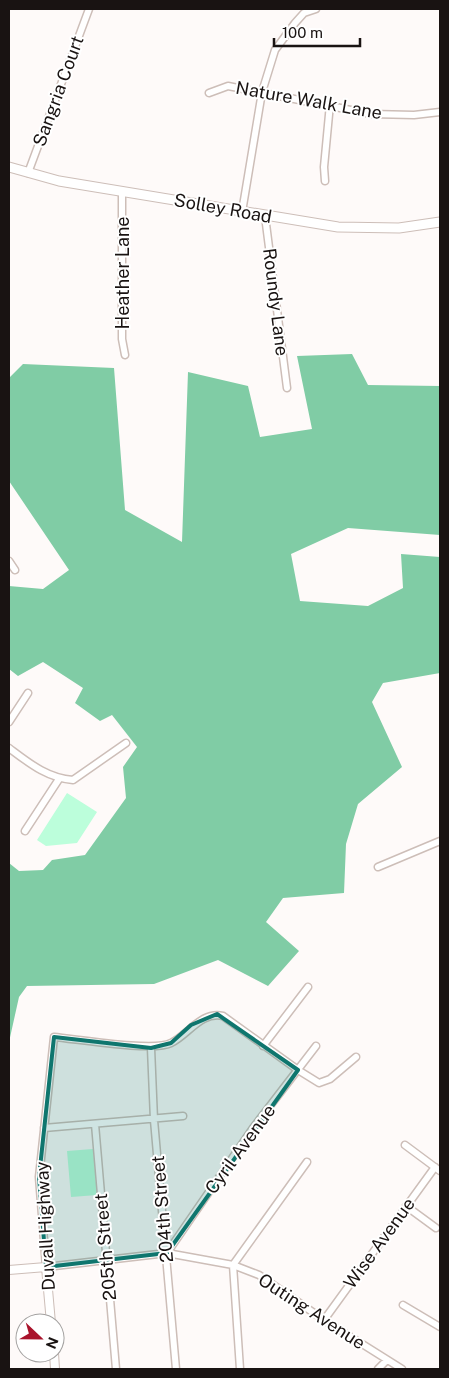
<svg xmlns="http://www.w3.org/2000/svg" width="449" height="1378" viewBox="0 0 449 1378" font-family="'Public Sans',sans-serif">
<rect width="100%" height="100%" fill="#fefaf9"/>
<path fill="#bcfedb" d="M67,793L97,812L77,843L46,846L37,840Z
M93,1149L97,1195L71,1197L67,1151Z"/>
<path fill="#80cca5" d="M352,354L368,385L440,386V535L348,528L291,554L300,601L368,606L403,588L401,554L440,557V673L383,683L372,702L402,767L358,804L346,844L344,893L283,898L266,922L299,951L268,986L218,960L154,984L27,986L19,997L9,1042V863L19,871L43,870L52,860L85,855L126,798L123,767L137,747L112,715L100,721L75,703L83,688L43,662L18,676L9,669V586L43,589L69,570L9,481V378L23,364L114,368L125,510L182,542L188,372L248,386L260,437L312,429L297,356Z"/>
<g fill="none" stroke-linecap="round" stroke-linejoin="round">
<defs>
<path id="minor" d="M209,93L228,86L371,114L414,115L440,112
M28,173L89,9
M325,181L324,167L330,104
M122,191V339L125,355
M242,212L262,92L275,50L295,23L304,13L316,9
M265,216L287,388
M9,561L15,570
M9,722L28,693
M9,748C29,763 47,778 73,780L126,743
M25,831L59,779
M378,867L440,841
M263,1046L308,987
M151,1048L154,1120L176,1369
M356,1057L330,1079L319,1083L298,1070L223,1016C201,1011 188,1035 171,1043C154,1052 77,1039 54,1037L39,1177L46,1267L167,1253L233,1265L259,1275L324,1320L402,1369
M95,1124L116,1369
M44,1128L183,1116
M405,1145L440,1171
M406,1206L436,1228
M167,1253L253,1128L316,1046
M403,1305L440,1327
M324,1320L435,1167
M240,1369L233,1265L307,1162
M378,1369L387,1360"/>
<path id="tertiary" d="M9,1270L46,1267L51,1323
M54,1353L55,1369"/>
<path id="secondary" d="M9,167L59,181L338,227L399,228L440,222"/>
</defs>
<use href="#minor" stroke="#cdbeb8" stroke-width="9"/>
<use href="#tertiary" stroke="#cdbeb8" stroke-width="10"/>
<use href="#secondary" stroke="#cdbeb8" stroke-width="11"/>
<use href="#minor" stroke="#fff" stroke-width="6"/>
<use href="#tertiary" stroke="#fff" stroke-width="8"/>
<use href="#secondary" stroke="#fff" stroke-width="9"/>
</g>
<path fill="#0f766e" fill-opacity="0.2" stroke="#0f766e" stroke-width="4" stroke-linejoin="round" d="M217,1014L298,1070L167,1253L46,1267L39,1177L54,1037L151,1048L171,1043L191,1025Z"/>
<g text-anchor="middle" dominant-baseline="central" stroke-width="4" stroke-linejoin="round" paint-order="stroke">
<g font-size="18" fill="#191312" stroke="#fff">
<text transform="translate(58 91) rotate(-70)">Sangria Court</text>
<text transform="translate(309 100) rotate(10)">Nature Walk Lane</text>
<text transform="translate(223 208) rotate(10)">Solley Road</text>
<text transform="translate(122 273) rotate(-90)">Heather Lane</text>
<text transform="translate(276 302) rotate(83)">Roundy Lane</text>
<text transform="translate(240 1149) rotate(-54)">Cyril Avenue</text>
<text transform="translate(162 1209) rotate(-95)">204th Street</text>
<text transform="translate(45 1226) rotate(-93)">Duvall Highway</text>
<text transform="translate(379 1243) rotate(-54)">Wise Avenue</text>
<text transform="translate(105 1247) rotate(-95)">205th Street</text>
<text transform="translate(312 1311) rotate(33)">Outing Avenue</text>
</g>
</g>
<rect width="449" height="1378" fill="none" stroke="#191312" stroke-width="20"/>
<g transform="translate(40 1338) rotate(112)"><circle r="24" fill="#ffffff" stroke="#a3a1a0"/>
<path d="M0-4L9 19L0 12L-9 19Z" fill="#a9132b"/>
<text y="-8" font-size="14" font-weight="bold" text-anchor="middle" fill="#191312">N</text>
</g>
<path d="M274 38v8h86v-8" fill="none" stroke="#191312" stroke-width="2.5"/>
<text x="282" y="38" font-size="15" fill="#191312" stroke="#ffffff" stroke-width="4" paint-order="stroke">100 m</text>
</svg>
